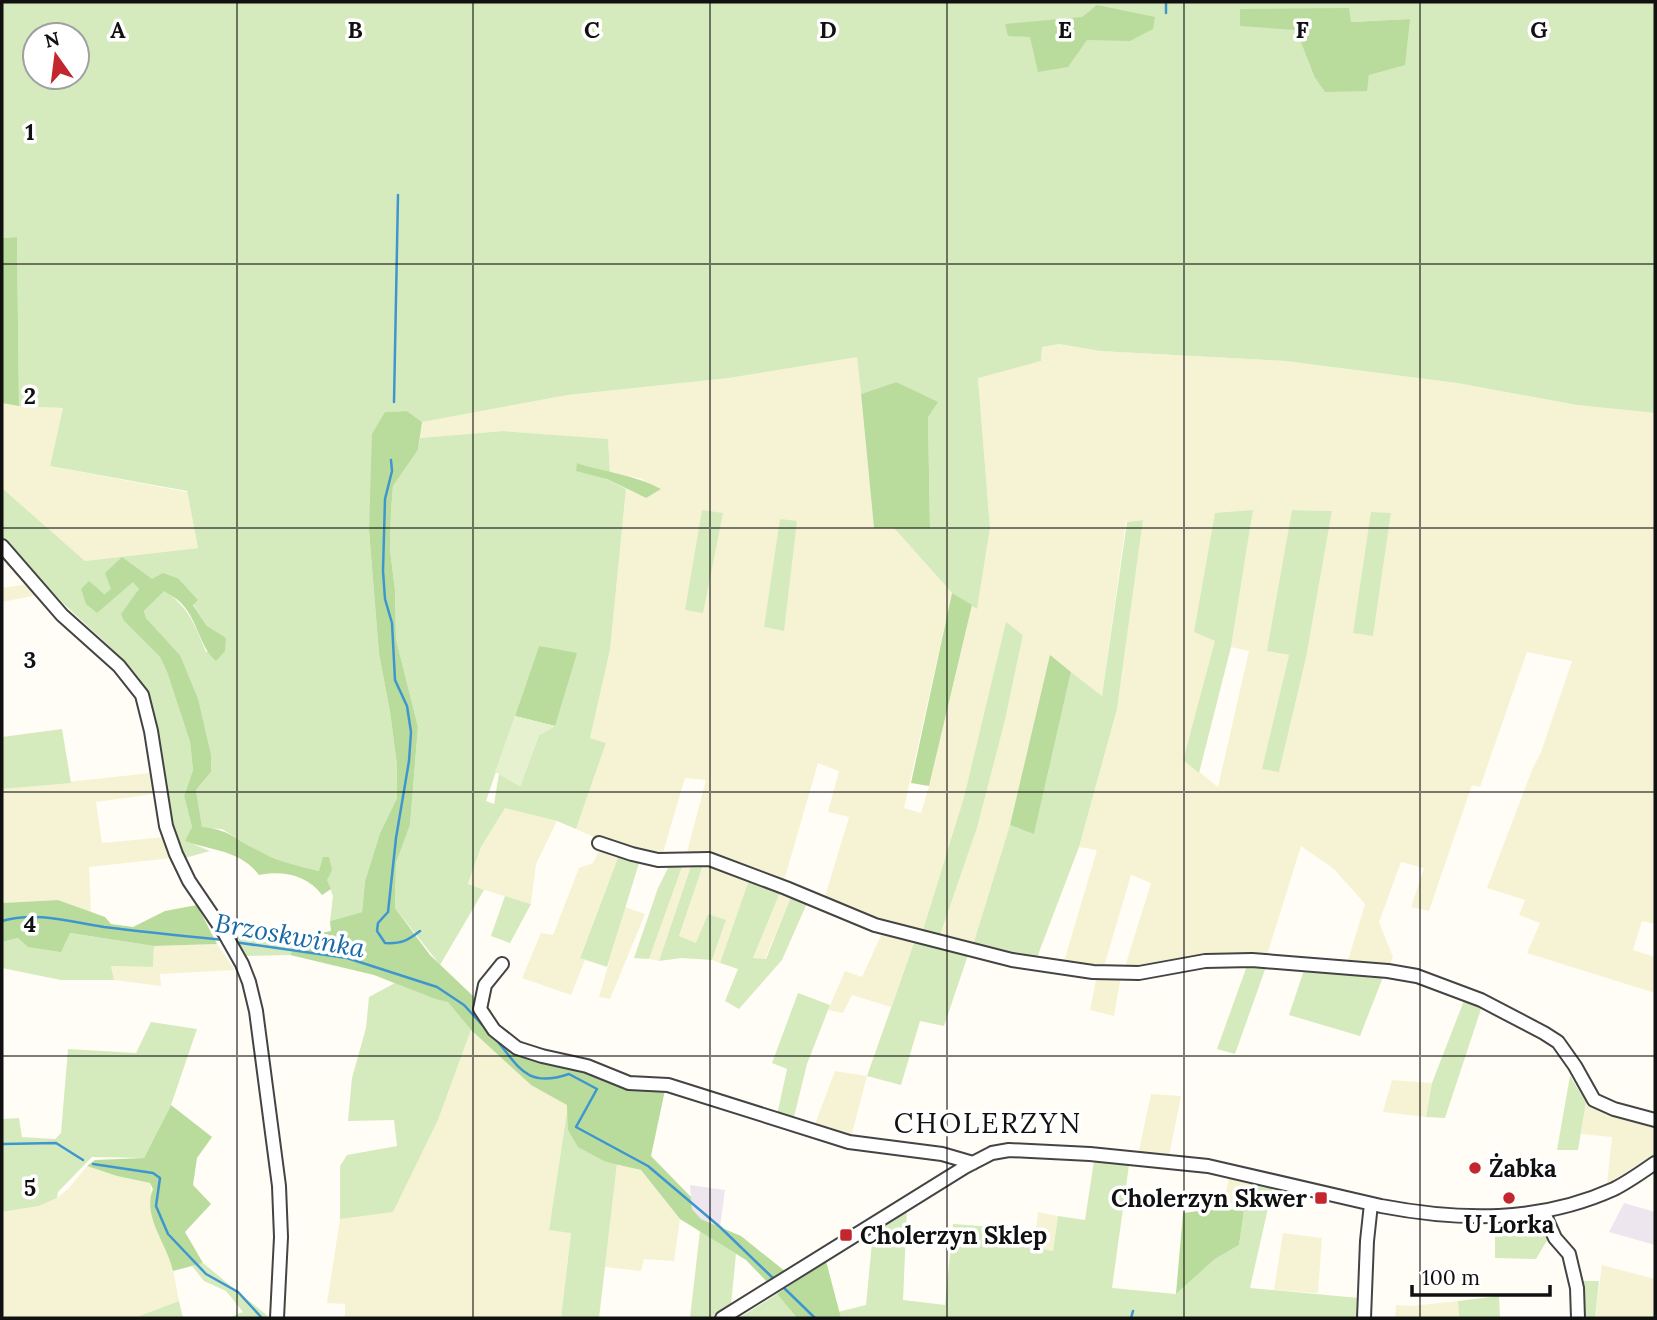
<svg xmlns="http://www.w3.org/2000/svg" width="1657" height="1320" viewBox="0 0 1657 1320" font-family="Lora,serif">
<rect width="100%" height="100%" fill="#fffdf5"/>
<path fill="#eee6ef" d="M690,1185L725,1190L720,1227L701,1219L692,1209Z
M1624,1203L1655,1212V1245L1609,1232Z"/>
<path fill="#f6f3d4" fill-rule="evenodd" d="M1059,344L1100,351L1285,361L1457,383L1577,405L1655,413V924L1642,921L1633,950L1655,957V993L1527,953L1540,923L1519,915L1525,900L1487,888L1532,770L1541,752L1572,661L1527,652L1480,787L1472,785L1429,911L1411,907L1424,868L1401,862L1379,922L1393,957L1389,968L1347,964L1365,904L1334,869L1301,846L1267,955L1124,970L1151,883L1131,875L1103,970L1063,965L1097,850L1079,847L1117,709L1143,520L1126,522L1102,696L1050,656L1010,825L972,948L939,938L977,828L1005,719L1023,635L1006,623L964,797L922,933L871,920L824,900L849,817L828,812L839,771L818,763L783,884L686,856L706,780L685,778L662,856L603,841L576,829L606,743L590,738L610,650L626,489L646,498L643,479L610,473L608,440L503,431L420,438L422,422L568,395L729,378L857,356L874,528H894L952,593L904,808L921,813L929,786L972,605L977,608L990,528L978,377L1041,361L1042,347ZM1253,510L1231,647L1249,651L1218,787L1183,759ZM1292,510L1332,511L1306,658L1279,772L1263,769L1289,655L1268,651ZM1371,513H1391L1373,636ZM781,519L784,631L764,627Z
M2,403L63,408L50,466L187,492L198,548L85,561L2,488Z
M28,584L37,595L2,602V588Z
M151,773L154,794L96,802L102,843L166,837L172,858L89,867L91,913L58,900L2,903V789Z
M505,807L557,821L536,864L531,904L468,885L481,847Z
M600,848L619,855L580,957L585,960L571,995L522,978L541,933L553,935L579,868L593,863Z
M704,862L750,877L720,963L712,960L726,920L696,943L679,936Z
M692,863L659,961L649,959L683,864Z
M781,890L792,894L765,959L753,958Z
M625,907L645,914L610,999L599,997Z
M882,933L915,940L891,1007L852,995L843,1013L828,1010L845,971L862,977Z
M217,944L235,970L160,974L161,986L114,980L111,966L153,967L154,946Z
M1097,975L1121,976L1114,1016L1090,1010Z
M471,1030L531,1085L568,1105L549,1230L571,1232L561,1318H345V1304L327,1303L340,1219L393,1211L438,1120Z
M835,1071L867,1076L851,1137L816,1129L815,1124Z
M1392,1080L1432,1083L1426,1117L1383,1112Z
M1151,1094L1181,1096L1169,1156L1138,1155Z
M1586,1102L1607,1115L1644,1120L1655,1124V1154L1607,1184L1612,1137L1581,1134Z
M617,1164L641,1170L680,1219L674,1261L644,1259L641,1271L605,1267Z
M87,1166L117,1176L150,1183L160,1237L170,1254L179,1301L134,1318H2V1212L39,1206L57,1198L69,1188Z
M1229,1178L1252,1182L1244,1211L1222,1208Z
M1038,1212L1058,1216L1053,1251L1034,1248Z
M1283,1233L1322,1238L1318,1293L1274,1290Z
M1602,1265L1655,1279V1318H1595Z
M1458,1301L1459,1318H1395L1396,1305L1412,1306Z"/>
<path fill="#d5ebbd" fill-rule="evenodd" d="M2,2H1655V413L1577,405L1457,383L1285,361L1100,351L1059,344L1042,347L1041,361L978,378L990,528L977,609L952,593L894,528L930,527L928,417L896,382L861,394L857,357L729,378L568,395L422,422L407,411L385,412L369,531L379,654L390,712L397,765V798L380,833L365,881L362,912L330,921L333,896L327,880L319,871L290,865L257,851L222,829L202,828L196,790L211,772L180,655L146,618L144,611L164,590C190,609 194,623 206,652L226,639L207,626L193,604L197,599L179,579H152L106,573L112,589L86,604L134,581L139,589L124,621L160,657L167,672L190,742L193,770L184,796L192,827L186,841L210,851L185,858L170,814L151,703C133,662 92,632 61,601C40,580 21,558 2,536V488L85,561L198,548L187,491L50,466L63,408L19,406L17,237L2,238ZM1349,9L1350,22L1410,19L1369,75L1366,91L1314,76L1296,30ZM35,35H77V77H35Z
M503,431L608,439L610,473L577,463L626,489L610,650L590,738L606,743L576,829L557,821L505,808L481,847L468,884L484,890L440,965L395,908L396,863L410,825L418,727L396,639L395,590L390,550L391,511L393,486L418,450L420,438ZM539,646L555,726L539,735L520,786L499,774L494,804L486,801Z
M702,510L723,513L703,613L685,610Z
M1253,510L1231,647L1199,773L1183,760L1215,641L1194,632L1215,513Z
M1292,510L1332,511L1306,658L1279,772L1262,769L1289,655L1267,651Z
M1371,512L1391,513L1373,636L1353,633Z
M780,519L797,521L784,631L764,627Z
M1143,520L1117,709L1079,847L1036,960L972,948L1010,825L1034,833L1071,672L1102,696L1127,522Z
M1006,622L1023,635L1005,720L977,828L939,938L922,933L964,797Z
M62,729L71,783L2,789V737Z
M619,855L640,860L607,967L580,958Z
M704,862L679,936L696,943L708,914L726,920L712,960L682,958L659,961L692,863Z
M670,864H683L649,959L634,958L658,888Z
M750,877L781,890L753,958L766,959L792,894L808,901L782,960L739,1009L725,1001L738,969L720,963Z
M505,896L531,904L510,943L491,936Z
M70,933L154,946L153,967L111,966L114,980H61L2,968V942L18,938Z
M233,934L301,937L290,955L246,956Z
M915,940L968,955L944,1026L920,1021L901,1085L867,1076Z
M1248,963L1267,964L1235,1054L1217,1049Z
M1305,967L1380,974L1383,977L1360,1036L1289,1015Z
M395,983L435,999L448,1001L471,1030L438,1120L393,1212L340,1219V1166L347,1155L397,1146L394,1120L348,1121L352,1078L366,1028L369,997Z
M798,993L830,1005L807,1064L793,1121L777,1115L787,1069L772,1063Z
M1465,998L1482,1006L1445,1118L1426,1117L1432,1083Z
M151,1022L197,1029L171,1105L144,1158L92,1157L58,1192L57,1198L39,1206L2,1212V1119L19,1118L22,1137L55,1139L61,1133L68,1049L136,1053Z
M1570,1076L1586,1102L1578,1150H1557Z
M568,1105V1130L606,1162L617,1164L599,1318H561L571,1233L549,1230Z
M1094,1161L1129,1165L1112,1288L1176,1294L1215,1259L1239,1245L1244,1211L1252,1182L1273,1186L1250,1288L1359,1298L1360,1318H841L838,1312L866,1305L873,1232L907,1209L903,1300L945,1305L953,1224L1036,1230L1034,1247L1053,1251L1058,1216L1085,1220Z
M1538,1221L1549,1237L1536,1259L1495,1258V1225Z
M700,1231L736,1254L731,1305L709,1318H690Z
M203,1263L270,1318H228L243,1312L226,1291L204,1281L192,1266Z
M1579,1281H1599L1595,1318H1582Z
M777,1294L797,1318H739Z
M1499,1296L1500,1318H1459L1458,1301Z
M179,1301L183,1318H134Z"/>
<path fill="#b9dc9c" d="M1097,5L1155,17L1153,29L1130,41L1087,40L1068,67L1038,72L1030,37L1008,36L1005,24L1082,17Z
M1349,8L1351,22L1410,19L1405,65L1369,75L1367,91L1325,92L1314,76L1296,30L1240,26V9Z
M17,237L19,406L2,403V238Z
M896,382L938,402L928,417L930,528H874L861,394Z
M407,411L422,422L418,450L393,486L391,511L390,550L395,590L396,639L418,727L410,825L396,863L395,908L430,955L473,996L477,1010L494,1034L665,1090L651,1156L691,1197L692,1209L701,1219L741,1236L786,1272L768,1283L746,1260L680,1219L641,1170L606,1162L578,1147L568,1130L567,1105L531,1085L471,1030L448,1002L435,999L374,975L290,955L301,937L331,931L330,921L362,912L365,881L380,833L397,798V765L390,712L379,654L369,531L372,434L385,412Z
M577,463C605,472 635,475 661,489L646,498L607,479L576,471Z
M122,557L152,579L163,573L179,579L198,600L193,605L207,626L226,638L225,651L216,661C199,646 198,621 182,604C178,599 170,595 164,591L144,611L146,618L180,655L198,699L211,755V772L196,790L202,827C230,830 233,838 257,850C276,861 297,866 319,871L323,857H329L332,870L327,880L331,889L322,895C308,875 282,870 259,875C240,850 213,851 185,841L192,827L184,796L193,770L190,742L167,672L160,657L124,621L121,614L139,589L133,582L97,613L86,604L81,589L89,581L104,594L111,589L105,573Z
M952,593L972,605L929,786L911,783Z
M539,646L577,653L555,726L515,716Z
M1050,655L1071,672L1034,834L1010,825Z
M58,900L105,917L111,924L133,927L165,911L197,905L217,944L154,946L70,933L61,952L28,947L18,938L2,942V903Z
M171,1105L212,1137L197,1158L193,1185L211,1204L185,1232L203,1263L173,1271C167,1243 142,1217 153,1189L150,1183L117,1176L87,1166L95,1160L144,1158Z
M1222,1208L1244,1211L1239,1245L1215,1259L1176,1294L1183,1213Z
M826,1261L841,1318H797L777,1294Z"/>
<path fill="#e6f2cf" d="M515,716L555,726L539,735L520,786L495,772Z"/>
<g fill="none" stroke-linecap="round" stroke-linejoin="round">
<path stroke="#3f96cf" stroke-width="2.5" d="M1166,2V13
M394,402L398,195
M391,460L392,471L385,499L383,571L385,599L392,623L395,680L407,706L411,732L409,761L396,838L388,912L378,923L377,931L385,943C401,944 407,941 420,931
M2,921C36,911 71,922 104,927C144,932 184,936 224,940
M234,942L347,958L437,987L464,1005L488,1031
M493,1036C519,1066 525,1089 569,1074L597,1089L576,1127L648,1166L720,1227L775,1280
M2,1144L56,1143L83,1160
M93,1164L153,1173L160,1178L156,1206L168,1234L206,1274L238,1292L262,1318
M783,1287L815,1318
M1131,1318L1133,1311"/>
<defs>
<path id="minor" d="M2,546L62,615L119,666L142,695L151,731L166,826L176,854L189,881L225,934L242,964L249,982L256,1011L279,1186L281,1237L277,1318
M599,843L632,854L658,860L709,859L786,888L875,925L1012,960L1093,972L1139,973L1205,961L1252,960L1388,971L1417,976L1481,1000L1544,1033L1558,1042L1575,1066L1594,1100L1614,1109L1655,1120
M502,964L485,985L480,1009L494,1030L517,1048L542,1056L587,1066L629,1083L668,1085L849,1142L942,1154L973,1163
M1543,1211L1555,1238L1569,1254L1577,1288L1578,1318
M722,1318L965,1167L992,1153L1009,1150L1090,1154L1208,1166L1381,1206C1460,1221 1539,1223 1614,1189C1628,1182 1642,1172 1655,1163
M1364,1318L1367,1241L1371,1204"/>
</defs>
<use href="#minor" stroke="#444" stroke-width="16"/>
<use href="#minor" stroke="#fff" stroke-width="12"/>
</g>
<path fill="none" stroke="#111" stroke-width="2" stroke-opacity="0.55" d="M237,2V1318M473,2V1318M710,2V1318M947,2V1318M1184,2V1318M1420,2V1318M2,264H1655M2,528H1655M2,792H1655M2,1056H1655"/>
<g fill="#c4262e" stroke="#fff" stroke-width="2.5">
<circle cx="1475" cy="1168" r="7"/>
<rect x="1314" y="1191" width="14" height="14" rx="3.5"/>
<circle cx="1509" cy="1198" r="7"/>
<rect x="839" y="1228" width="14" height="14" rx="3.5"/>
</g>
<g text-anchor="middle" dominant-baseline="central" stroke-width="7" stroke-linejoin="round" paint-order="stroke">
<g font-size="24" font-weight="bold" fill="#111" stroke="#fff" text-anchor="start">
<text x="1489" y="1168">Żabka</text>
<text x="1307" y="1198" text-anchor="end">Cholerzyn Skwer</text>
<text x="1509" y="1224" text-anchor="middle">U Lorka</text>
<text x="860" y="1235">Cholerzyn Sklep</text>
</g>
<g font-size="26" font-style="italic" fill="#1768a6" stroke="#fff">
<text transform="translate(290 935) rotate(10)">Brzoskwinka</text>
</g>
<g font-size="28" letter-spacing="2" fill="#111" stroke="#fff">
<text x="988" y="1123">CHOLERZYN</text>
</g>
</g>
<g font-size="23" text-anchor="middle" font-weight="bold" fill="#111" stroke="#fff" stroke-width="7" stroke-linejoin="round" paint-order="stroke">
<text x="118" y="38">A</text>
<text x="355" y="38">B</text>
<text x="592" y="38">C</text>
<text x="828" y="38">D</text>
<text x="1065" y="38">E</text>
<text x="1302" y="38">F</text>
<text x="1539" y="38">G</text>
<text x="30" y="140">1</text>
<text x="30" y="404">2</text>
<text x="30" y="668">3</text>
<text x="30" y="932">4</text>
<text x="30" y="1196">5</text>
</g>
<rect width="1657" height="1320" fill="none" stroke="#111111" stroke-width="7"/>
<g transform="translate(56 56) rotate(346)"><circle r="33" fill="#ffffff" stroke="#a0a0a0" stroke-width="2"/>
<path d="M0-5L12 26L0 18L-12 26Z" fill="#c4262e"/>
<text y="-10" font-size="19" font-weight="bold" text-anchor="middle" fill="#111111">N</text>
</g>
<path d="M1412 1285v10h138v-10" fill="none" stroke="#111111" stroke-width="3.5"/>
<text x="1422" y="1285" font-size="21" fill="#111111" stroke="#ffffff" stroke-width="5" paint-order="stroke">100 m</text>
</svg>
